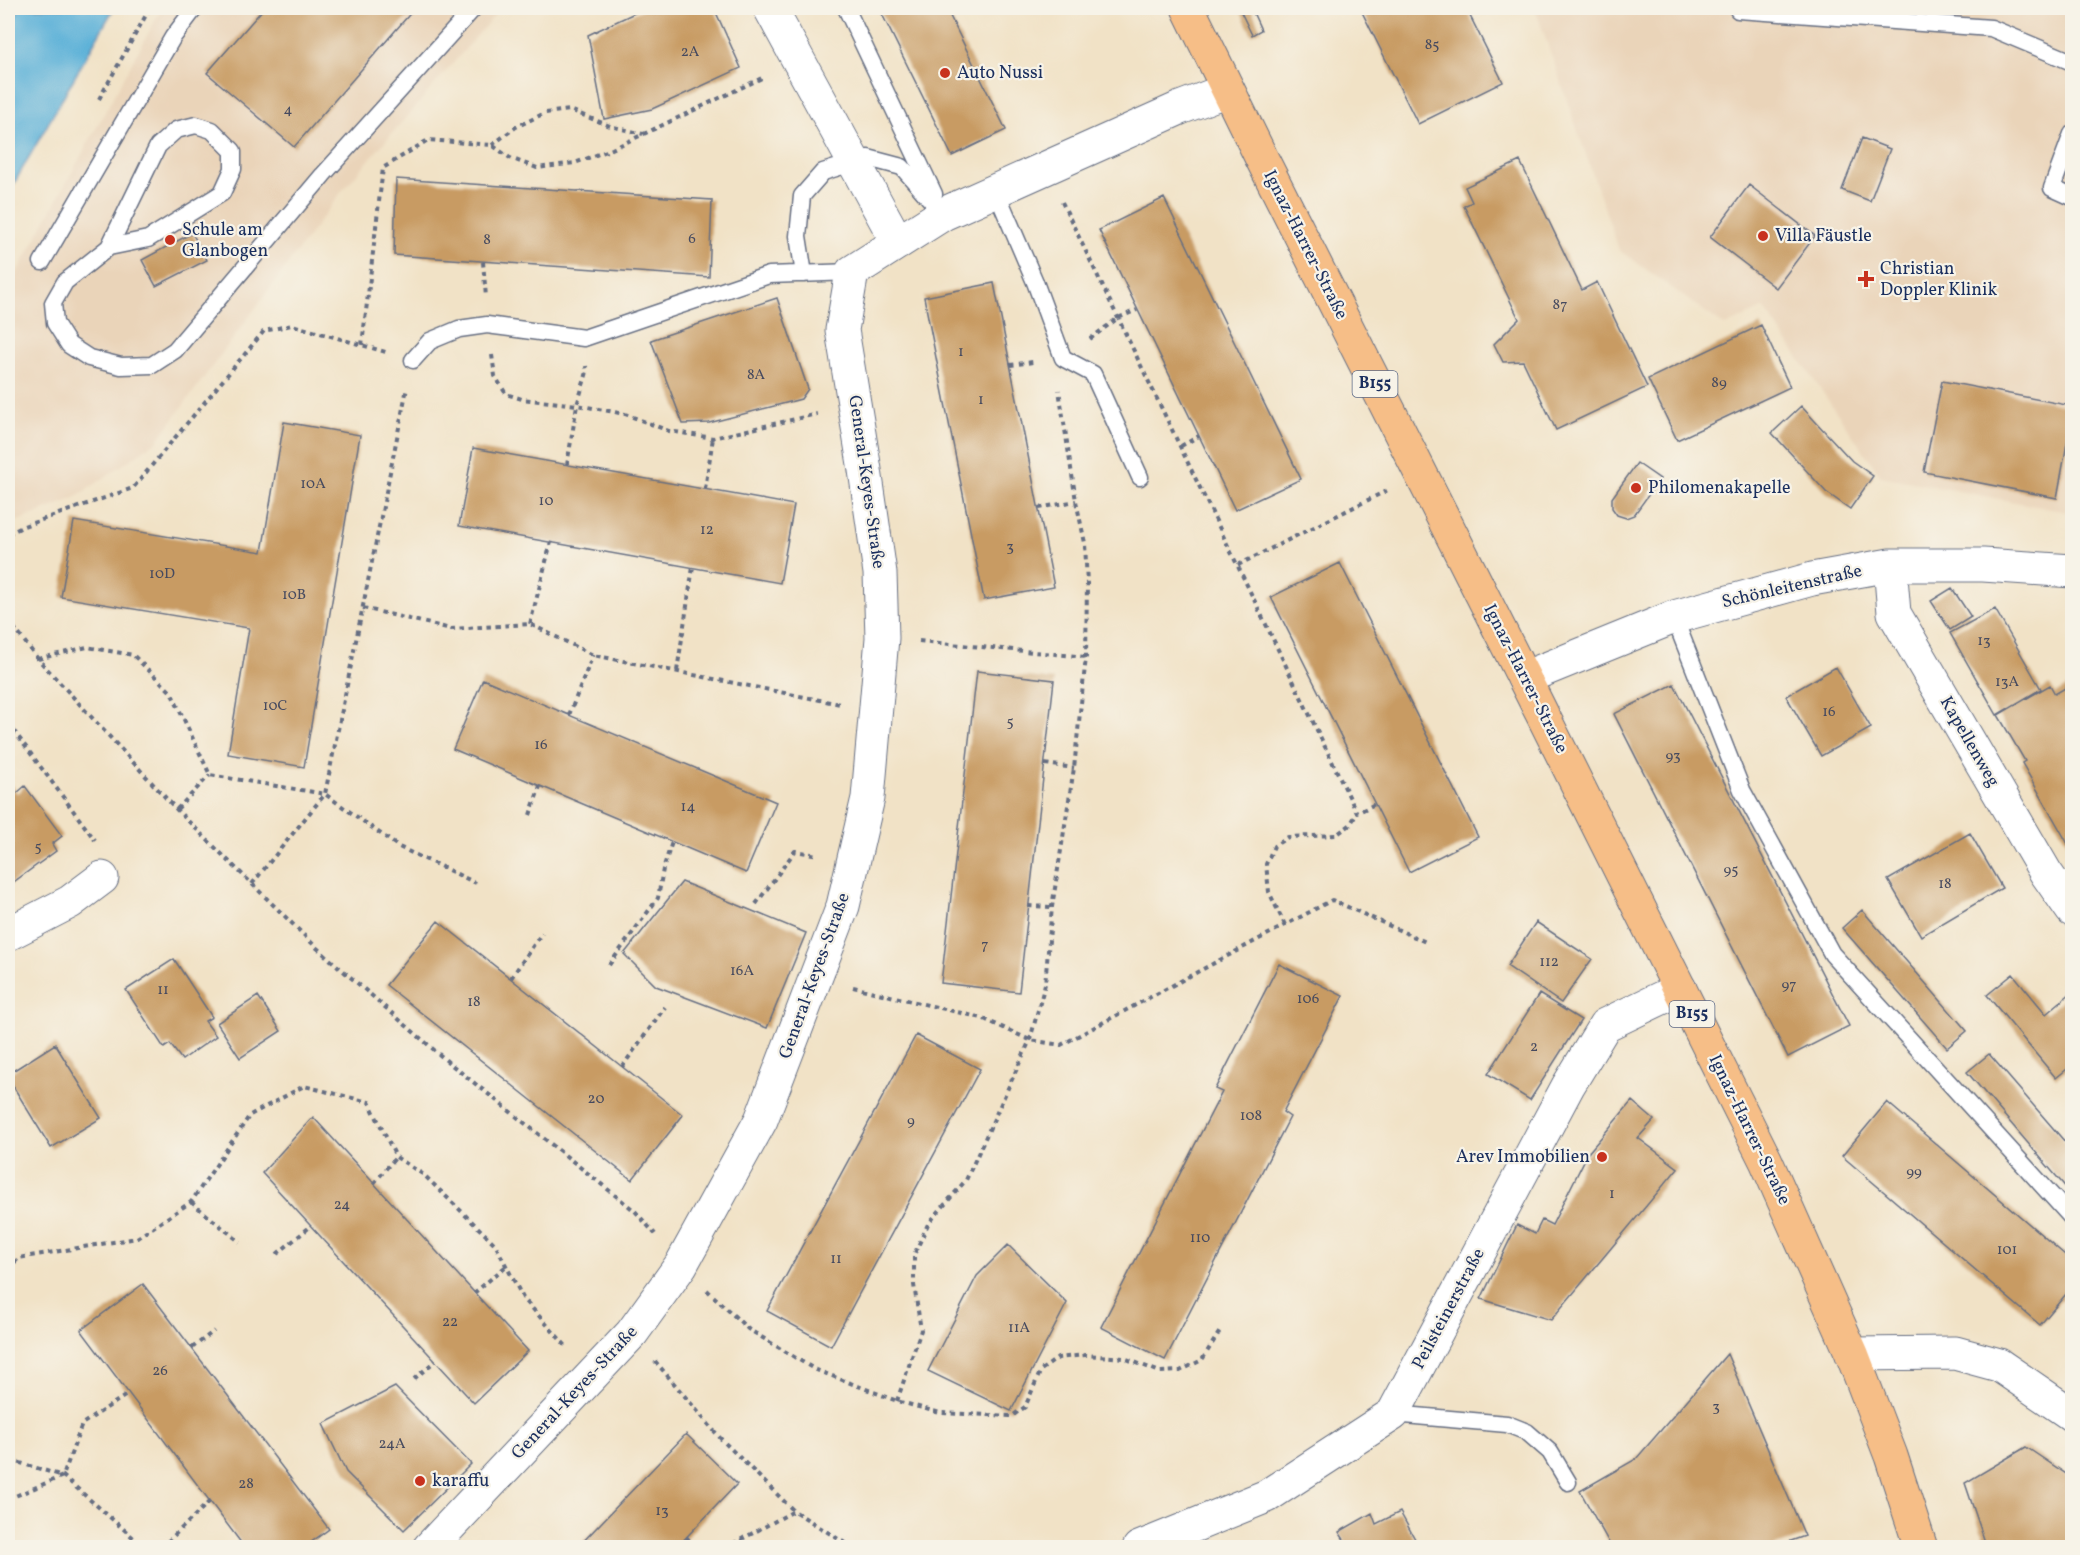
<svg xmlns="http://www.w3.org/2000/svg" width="2080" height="1555" viewBox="0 0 2080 1555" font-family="Vollkorn,serif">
<rect width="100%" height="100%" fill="#f7f3e8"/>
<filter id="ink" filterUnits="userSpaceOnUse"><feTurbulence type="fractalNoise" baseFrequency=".0167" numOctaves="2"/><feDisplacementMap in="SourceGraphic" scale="12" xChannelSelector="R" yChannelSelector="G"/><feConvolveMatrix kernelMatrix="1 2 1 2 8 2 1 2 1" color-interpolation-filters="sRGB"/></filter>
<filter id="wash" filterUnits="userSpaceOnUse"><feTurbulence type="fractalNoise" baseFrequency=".008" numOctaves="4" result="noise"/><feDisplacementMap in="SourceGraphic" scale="24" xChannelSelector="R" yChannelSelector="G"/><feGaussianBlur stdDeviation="1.35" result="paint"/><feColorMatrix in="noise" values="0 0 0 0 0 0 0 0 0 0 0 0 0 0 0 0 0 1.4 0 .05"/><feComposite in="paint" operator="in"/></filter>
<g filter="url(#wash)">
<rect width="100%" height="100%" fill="#f1e2c6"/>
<path fill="#ead4b9" d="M162,8H501L342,191L157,441L75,498L8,525V289Z
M1535,8H2072V513L1881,476L1764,308L1725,326L1619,250Z"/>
<path fill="#5cb1d8" stroke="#3c709b" stroke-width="1.5" d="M20,8H114L8,194V29Z"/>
<g id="blocks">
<path fill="#c89b63" d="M264,8H415L294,147L207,73Z
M645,8H714L741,68L652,109L604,119L588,35Z
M879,8H946L1006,130L952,156Z
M1239,8H1251L1261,30L1252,35Z
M1360,8H1466L1503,82L1418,124Z
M1862,138L1890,149L1870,201L1842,190Z
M1520,161L1582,290L1597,282L1647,387L1556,430L1523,361L1503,362L1494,344L1519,319L1464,206L1472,202L1465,187Z
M396,179L712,200L709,277L394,255Z
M1749,185L1815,236L1776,288L1710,237Z
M1164,198L1301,479L1235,510L1099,230Z
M192,233L207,260L156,286L142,260Z
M994,283L1054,587L984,600L924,297Z
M777,298L808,389L801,399L709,423L683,424L651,340Z
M1761,325L1790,387L1677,440L1648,379Z
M1942,381L2072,406V416L2057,498L1924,472Z
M1801,406L1852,461L1873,476L1850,509L1826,492L1772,433Z
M284,422L360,435L304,767L228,754L249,628L61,597L74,521L262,552Z
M473,448L794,505L780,583L459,526Z
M1637,463L1660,479L1634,515L1626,518L1617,515L1612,508V498Z
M1340,563L1478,837L1409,872L1271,597Z
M1952,588L1971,617L1950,630L1931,601Z
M1995,609L2041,689L1997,715L1950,633Z
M1836,667L1871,728L1821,756L1786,696Z
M977,671L1054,680L1019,992L941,983Z
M483,679L776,802L746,873L453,749Z
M1674,684L1849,1026L1788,1057L1614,714Z
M2072,684V851L2022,763L2025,761L1998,715L2050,685L2055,694Z
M8,781L17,793L25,786L62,836L52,844L56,851L8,886Z
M1970,833L2002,888L1921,936L1888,880Z
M682,882L806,933L767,1028L656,986L624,954Z
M1862,910L1967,1031L1947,1048L1842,928Z
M438,921L683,1115L632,1180L386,985Z
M1536,922L1592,959L1561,1003L1507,966Z
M174,959L212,1017L205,1021L216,1036L182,1060L170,1044L164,1048L126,990Z
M1279,964L1343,996L1283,1112L1290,1117L1165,1360L1101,1327L1222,1092L1215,1089Z
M2013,974L2046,1014L2072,992V1065L2056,1078L1987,995Z
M1539,994L1581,1020L1530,1100L1488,1074Z
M258,996L281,1031L240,1058L217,1023Z
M916,1035L980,1069L831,1346L767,1311Z
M55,1044L101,1118L51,1148L8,1078V1074Z
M1989,1054L2072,1150V1189L2069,1191L1967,1072Z
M1632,1101L1654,1120L1638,1138L1678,1168L1551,1320L1481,1299L1517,1225L1535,1234L1542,1220L1552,1225L1588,1153Z
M1887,1102L2072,1261V1287L2040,1325L1842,1156Z
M313,1117L528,1351L474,1403L262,1173Z
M1008,1245L1067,1303L1011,1411L928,1371L977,1276Z
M143,1284L329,1529L303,1548H245L81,1330Z
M1727,1354L1805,1536L1771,1548H1612L1580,1491L1636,1459Z
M395,1387L471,1464L404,1530L346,1472L323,1424Z
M686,1434L737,1484L676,1548H577Z
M2026,1447L2072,1478V1548H1987L1965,1483Z
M1400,1512L1420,1548H1333L1345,1541L1339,1532L1372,1513L1376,1524Z"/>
</g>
</g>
<g filter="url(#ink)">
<use href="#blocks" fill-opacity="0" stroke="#666e82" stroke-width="1.5"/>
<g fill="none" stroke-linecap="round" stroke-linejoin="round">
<defs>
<path id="service" d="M846,8L934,194
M1738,10L1991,28L2072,62
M2072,134L2052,188L2072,197
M996,191L1035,282L1063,358L1093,374L1140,477
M109,247L148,239L222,193L233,169V151L212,130L196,125L176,130L158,146L109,247L65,282L53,303L55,323L69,345L89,358L121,366L152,365L175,350L323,175L474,8
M42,262L173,37L195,8
M804,274L798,236L802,196L823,172L868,158L902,167L943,214
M413,360L430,341L459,329L487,325L584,338L769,275L852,272
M1674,617L1742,790L1832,954L2072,1218
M1393,1414L1507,1424L1527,1432L1550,1452L1568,1482"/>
<path id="minor" d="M770,8L898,243
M1890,565L1894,613L2046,873L2072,910
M1524,678L1674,617L1812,579L1890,565H1983L2072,571
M8,934L70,902L102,878
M1852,1354L1955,1353L1999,1365L2072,1415
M429,1548L632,1333L681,1265L761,1120L843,906L868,798L882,638L880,573L865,470L842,330L852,272L943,214L1180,108L1227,90
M1139,1548L1267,1496L1393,1414L1568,1086L1605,1025L1680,989"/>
<path id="primary" d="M1188,8L1261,157L1524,678L1766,1161L1852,1354L1891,1456L1921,1548"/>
</defs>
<use href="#service" stroke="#666e82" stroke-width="19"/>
<use href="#minor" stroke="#666e82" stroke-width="35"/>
<use href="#primary" stroke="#666e82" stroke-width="35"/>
<path stroke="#666e82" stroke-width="4" stroke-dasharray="4.5 4.5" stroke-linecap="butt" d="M99,99L150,8
M492,145L516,127L545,113L570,110L610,126L643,134
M1062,202L1357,813L1375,804
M483,262L486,297
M1090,339L1118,318L1137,310
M362,345L383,168L428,140L492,145L510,158L537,168L575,163L612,149L764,77
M492,355L495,376L506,394L522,399L577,405L625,414L669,431L713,438L817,414
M1010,365L1033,362
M1181,446L1199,436
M567,465L577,405L587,372L586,366
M705,489L713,438
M1039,508L1076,501
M8,534L24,526L133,488L264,331L292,325L386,352
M1238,565L1388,490
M363,608L451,629L530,624L593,655L840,704
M8,620L38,659L177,810L317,948L448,1062L635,1211L655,1234
M530,624L551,542
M919,641L1086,657
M38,659L87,647L133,655L171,692L210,775L325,794L399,847L476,883
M677,671L693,567
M569,715L593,655
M8,723L95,840
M1045,764L1074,768
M177,809L210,775
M530,815L540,786
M252,884L325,794L407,388
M756,904L795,851L818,855
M1028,906L1052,907
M1285,925L1269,892L1266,864L1274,846L1288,837L1336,835L1350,825L1357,813
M609,965L658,898L663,869L672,842
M511,978L542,933
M853,987L982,1018L1030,1040L1061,1045L1332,900L1428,943
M622,1067L665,1007
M374,1183L396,1157
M191,1202L240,1242
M277,1254L311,1226
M8,1269L19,1258L137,1238L191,1202L250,1115L304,1086L369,1102L396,1157L424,1175L495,1244L523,1298L566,1346
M707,1290L748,1329L814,1369L897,1401L940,1413L1012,1416L1025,1407L1041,1370L1058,1358L1086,1355L1124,1358L1160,1372L1180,1371L1202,1360L1220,1331
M474,1293L505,1267
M192,1348L214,1331
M655,1361L721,1439L794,1511L848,1545L855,1548
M414,1379L435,1361
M897,1401L921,1330L914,1285V1255L928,1224L966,1180L1030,1040L1045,984L1052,907L1074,768L1086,657L1087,584L1085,543L1076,501L1059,390
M8,1449L17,1462L63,1476L145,1548
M8,1499L63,1476L82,1424L128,1394
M686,1537L697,1548
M161,1548L210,1501
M725,1548L794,1511"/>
<use href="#service" stroke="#fff" stroke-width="16"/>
<use href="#minor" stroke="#fff" stroke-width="33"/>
<use href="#primary" stroke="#f6be87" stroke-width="33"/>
</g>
</g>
<g fill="#c8321e" stroke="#f7f3e8" stroke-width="2">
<circle cx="945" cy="73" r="6"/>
<circle cx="1763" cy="236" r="6"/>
<circle cx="170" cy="240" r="6"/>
<path d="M1863 270h6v6h6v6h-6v6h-6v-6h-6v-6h6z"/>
<circle cx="1636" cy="488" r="6"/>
<circle cx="1602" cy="1157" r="6"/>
<circle cx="420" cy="1481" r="6"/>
</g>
<g text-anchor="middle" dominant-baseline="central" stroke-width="4.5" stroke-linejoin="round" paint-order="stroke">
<g font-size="15" fill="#464a5f">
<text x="1432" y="45">85</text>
<text x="690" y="52">2A</text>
<text x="288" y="110">4</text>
<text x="692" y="239">6</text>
<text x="487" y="240">8</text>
<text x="1560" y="305">87</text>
<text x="961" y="352">1</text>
<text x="756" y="375">8A</text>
<text x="1719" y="383">89</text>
<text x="981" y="400">1</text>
<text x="313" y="484">10A</text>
<text x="546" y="501">10</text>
<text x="707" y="530">12</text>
<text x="1010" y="547">3</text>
<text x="162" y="574">10D</text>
<text x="294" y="595">10B</text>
<text x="1984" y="641">13</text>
<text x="2007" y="682">13A</text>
<text x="275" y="706">10C</text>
<text x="1829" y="712">16</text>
<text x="1010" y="722">5</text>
<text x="541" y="745">16</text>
<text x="1673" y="756">93</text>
<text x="688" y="807">14</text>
<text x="38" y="847">5</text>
<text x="1731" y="870">95</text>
<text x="1945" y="884">18</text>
<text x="985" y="945">7</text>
<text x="1549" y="962">112</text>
<text x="742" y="971">16A</text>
<text x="1789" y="985">97</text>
<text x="163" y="990">11</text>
<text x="1308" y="999">106</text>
<text x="474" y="1002">18</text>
<text x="1534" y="1047">2</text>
<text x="596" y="1099">20</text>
<text x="1251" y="1116">108</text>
<text x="911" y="1121">9</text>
<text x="1914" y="1172">99</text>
<text x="1612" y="1194">1</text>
<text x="342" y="1205">24</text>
<text x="1200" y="1238">110</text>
<text x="2007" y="1250">101</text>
<text x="836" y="1259">11</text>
<text x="450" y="1322">22</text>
<text x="1019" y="1328">11A</text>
<text x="160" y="1371">26</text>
<text x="1716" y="1407">3</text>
<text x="392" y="1444">24A</text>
<text x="246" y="1484">28</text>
<text x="662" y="1511">13</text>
</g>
<g fill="#f7f3e8" stroke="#5d6a87" stroke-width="1.5">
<rect x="1352.5" y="371" width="45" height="26" rx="4.5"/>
<rect x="1669.5" y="1001" width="45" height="26" rx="4.5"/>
</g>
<g font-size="16" font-weight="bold" fill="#1b2f5e">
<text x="1375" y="384">B155</text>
<text x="1692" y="1014">B155</text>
</g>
<g font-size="18" fill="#1b2f5e" stroke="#f7f3e8" text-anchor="start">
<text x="957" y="73">Auto Nussi</text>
<text x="182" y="230">Schule am<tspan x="182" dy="21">Glanbogen</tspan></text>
<text x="1775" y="236">Villa Fäustle</text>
<text x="1880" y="269">Christian<tspan x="1880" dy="21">Doppler Klinik</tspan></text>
<text x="1648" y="488">Philomenakapelle</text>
<text x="1590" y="1157" text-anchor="end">Arev Immobilien</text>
<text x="432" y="1481">karaffu</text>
</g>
<g font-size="18" fill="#1b2f5e" stroke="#f7f3e8">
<text transform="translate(1305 245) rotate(63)">Ignaz-Harrer-Straße</text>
<text transform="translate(866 482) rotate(82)">General-Keyes-Straße</text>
<text transform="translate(1792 587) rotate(-13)">Schönleitenstraße</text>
<text transform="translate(1525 679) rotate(63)">Ignaz-Harrer-Straße</text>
<text transform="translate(1969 742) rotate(60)">Kapellenweg</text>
<text transform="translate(815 976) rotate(-70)">General-Keyes-Straße</text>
<text transform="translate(1749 1130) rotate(64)">Ignaz-Harrer-Straße</text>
<text transform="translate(1449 1309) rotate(-62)">Peilsteinerstraße</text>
<text transform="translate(575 1393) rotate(-47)">General-Keyes-Straße</text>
</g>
</g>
<rect width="2080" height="1555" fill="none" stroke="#f7f3e8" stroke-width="30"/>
</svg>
